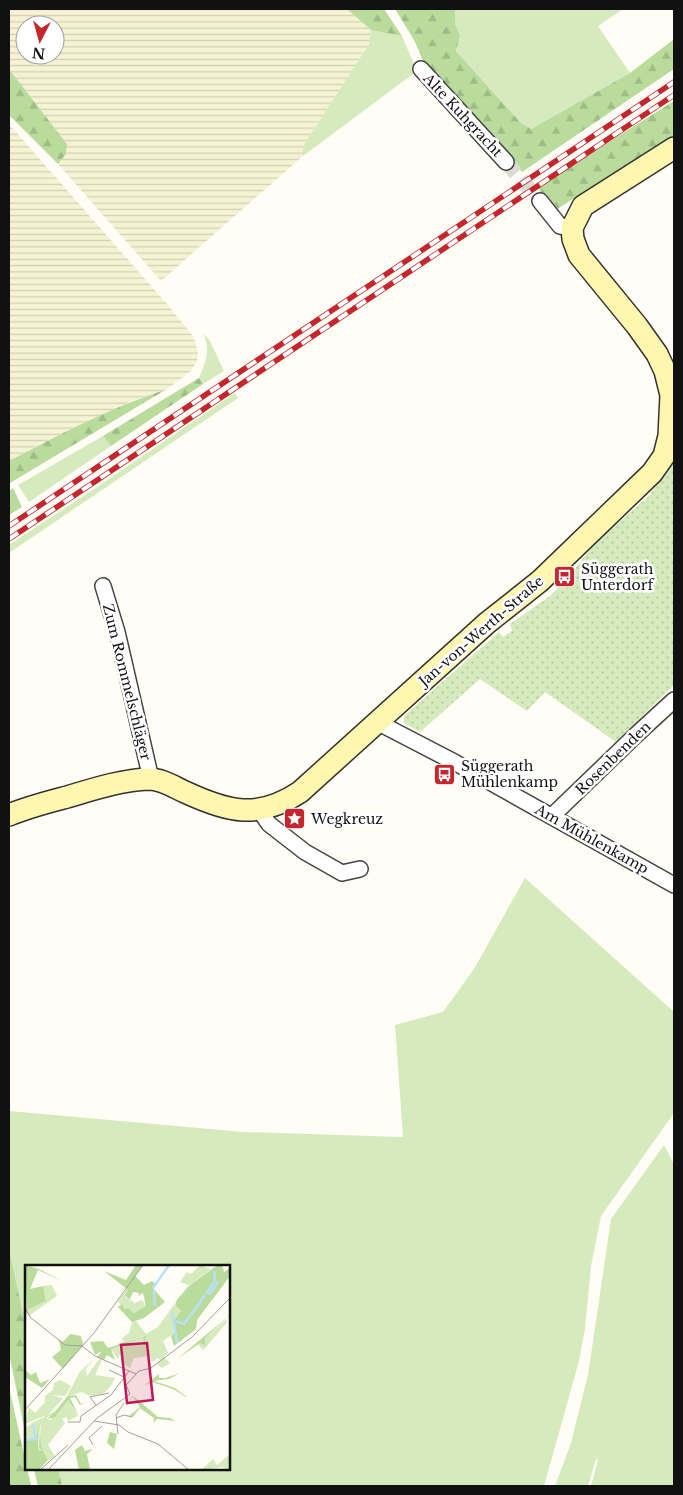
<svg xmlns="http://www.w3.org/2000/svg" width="683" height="1495" viewBox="0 0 683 1495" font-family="'Libre Baskerville',serif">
<defs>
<pattern id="farmland-rules" width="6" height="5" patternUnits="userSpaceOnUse" patternTransform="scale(1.25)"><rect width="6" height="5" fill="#f6f3d4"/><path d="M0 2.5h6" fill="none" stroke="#d2cfb5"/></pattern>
<pattern id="forest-firs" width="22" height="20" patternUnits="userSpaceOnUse" patternTransform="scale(1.25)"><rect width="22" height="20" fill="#b9dc9c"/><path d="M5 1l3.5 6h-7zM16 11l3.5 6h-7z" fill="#9ebc85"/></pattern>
<pattern id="park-dots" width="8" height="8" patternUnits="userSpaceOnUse" patternTransform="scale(1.25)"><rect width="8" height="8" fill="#d5ebbd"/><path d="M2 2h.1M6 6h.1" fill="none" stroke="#b6c8a1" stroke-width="1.8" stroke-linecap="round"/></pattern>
</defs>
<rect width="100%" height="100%" fill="#fffdf5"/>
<path fill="url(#farmland-rules)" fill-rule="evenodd" d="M9,9H347L371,30L369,44L303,146V156L161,281L58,164L66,154L67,144L9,69ZM25,25H55V55H25Z
M9,124L167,304L193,336L198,351L197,362L190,372L167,389L132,401L54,437L9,461Z"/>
<path fill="#d5ebbd" d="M455,9H623L598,26L630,73L531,129L520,122L456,51L460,36L455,23Z
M371,30L402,36L417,71L303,156V146L369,44Z
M203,333L210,341L224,371L203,384L199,378C206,360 211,351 203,333Z
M235,393L238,398L9,553V545L100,485Z
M103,436L111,446L29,502L18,485Z
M525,878L674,1012V1113L601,1216L591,1266L585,1328L579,1361L544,1486H38L34,1469H229V1266H26V1436L9,1353V1111L243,1132L403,1137L395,1025L443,1012L474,969Z
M664,1145L674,1164V1486H591L598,1460L596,1459L588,1486H555L571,1443L588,1375L611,1219Z"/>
<path fill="url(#forest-firs)" d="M347,9H384L402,36L371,30Z
M395,9H455V23L460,36L456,51L520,122L531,129L630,73L674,39V69L522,172L426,67L414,40Z
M9,69L67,144L66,154L58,164L9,115Z
M674,101V135L554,211L537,187Z
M199,378L203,384L111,446L103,436Z
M167,389L10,483L9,484V461C60,434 112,407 167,389Z
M13,488L22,507L9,515V491Z
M9,1250L26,1328V1436L9,1353Z
M9,1387L31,1486H9Z
M34,1469H58L62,1486H38Z"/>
<path fill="url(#park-dots)" d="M674,460V685L616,742L545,692L527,711L480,679L420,732L404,723V716L499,632L503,637L512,631L510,624L550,596L566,580L596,542L649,496Z"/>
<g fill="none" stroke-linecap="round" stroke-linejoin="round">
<path stroke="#dbdad3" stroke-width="15" stroke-dasharray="15 8" stroke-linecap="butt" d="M506,162L540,201"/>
<defs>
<path id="street" d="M421,69L506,162
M540,201L560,226L572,228
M103,586L117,632L151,779
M377,722L456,763L674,885
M260,811L269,824L305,852L342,873L360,869
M552,816L637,734L674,700"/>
<path id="secondary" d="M9,815C28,807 48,802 67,797C94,789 121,780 149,779C162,779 174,787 185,792C228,812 258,820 300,792L487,623L540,581L652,473L664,456L669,436L671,395L665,371L657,354L637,326L579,255L573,239L572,228L583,206L674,148"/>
</defs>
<use href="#street" stroke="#444" stroke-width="18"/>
<use href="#secondary" stroke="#333" stroke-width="24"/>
<use href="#street" stroke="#fff" stroke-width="15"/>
<use href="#secondary" stroke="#fff6b0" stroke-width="21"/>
<defs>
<path id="rail" d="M9,526L674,82
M9,539L674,95"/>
</defs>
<use href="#rail" stroke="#c4262e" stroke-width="5.5"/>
<use href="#rail" stroke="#fff" stroke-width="4" stroke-dasharray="11" stroke-linecap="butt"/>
</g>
<defs>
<symbol id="bus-square" viewBox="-11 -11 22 22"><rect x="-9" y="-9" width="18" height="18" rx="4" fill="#c4262e" stroke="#fff"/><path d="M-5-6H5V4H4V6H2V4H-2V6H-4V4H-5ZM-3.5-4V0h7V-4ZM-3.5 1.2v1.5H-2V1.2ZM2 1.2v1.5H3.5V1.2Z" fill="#fff"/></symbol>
<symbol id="sight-square" viewBox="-11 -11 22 22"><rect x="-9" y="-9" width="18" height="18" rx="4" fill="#c4262e" stroke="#fff"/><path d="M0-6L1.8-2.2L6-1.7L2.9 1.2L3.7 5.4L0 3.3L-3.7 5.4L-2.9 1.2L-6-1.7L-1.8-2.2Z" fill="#fff"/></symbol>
</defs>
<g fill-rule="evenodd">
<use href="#bus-square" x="552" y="564" width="25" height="25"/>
<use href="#bus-square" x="432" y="762" width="25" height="25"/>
<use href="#sight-square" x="282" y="806" width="25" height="25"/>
</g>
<g text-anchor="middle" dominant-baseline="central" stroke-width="5" stroke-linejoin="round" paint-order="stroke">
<g font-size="14" fill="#111" stroke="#fff">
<text transform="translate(463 115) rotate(47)">Alte Kuhgracht</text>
<text transform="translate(481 631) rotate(-41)">Jan-von-Werth-Straße</text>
<text transform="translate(127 682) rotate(76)">Zum Rommelschläger</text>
<text transform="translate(613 758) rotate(-44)">Rosenbenden</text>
<text transform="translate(592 839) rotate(29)">Am Mühlenkamp</text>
</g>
<g font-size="14" fill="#111" stroke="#fff" text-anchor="start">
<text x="581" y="569">Süggerath<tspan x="581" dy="16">Unterdorf</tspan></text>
<text x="461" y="766">Süggerath<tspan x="461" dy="16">Mühlenkamp</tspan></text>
<text x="311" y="819">Wegkreuz</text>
</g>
</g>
<g transform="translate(25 1265)">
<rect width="205" height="205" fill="#fffdf5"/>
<path d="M175,0L185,4L192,0L163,21L151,38L149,41L156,46L149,55L151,67L138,76L143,88L139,92L145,98L137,103L132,99L136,96L133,93L127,97L119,71L87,82L99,76L97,73L104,68L107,57L111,56L121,69L133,62L163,20L155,17L162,7L166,9ZM27,20L32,31L5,50L0,49V43L2,45L21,36L18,21ZM104,21L108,26L104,24L100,31L104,34L103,38L106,35L110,38L117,35L121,41L109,48L100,46L93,36ZM201,55L202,57L183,80L178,85L174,80L168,87L175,78L179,81L180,73ZM119,73L125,91L109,93L105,103L97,98L95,89L93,94L86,84ZM69,92L60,102L72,93L62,102L53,114L61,104L62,111L74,94L77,95L70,110L90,113L86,121L78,129L65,131L57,127L44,131L29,147L41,133L54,108ZM35,115L46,121L42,128L40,131L26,130L38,133L24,149L0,159L4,142L10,148L20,137V131L28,125L29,118ZM43,135L53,151L43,156L41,152L37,154L40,158L23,180L30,191L19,199L23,195L19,186H13V182H16V159L12,173L7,175H0V163L8,158L0,161L28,148L21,153L25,155ZM205,189V202L202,205L198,202L176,205L188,194L192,200Z" fill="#d5ebbd"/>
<path d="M0,0L14,4L39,17L13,5L5,24L18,21L21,36L2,45ZM111,0H118L110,11L119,20L127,16L131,19L128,23L140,37L119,53L107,57L93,42L97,39L100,45L103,43L109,48L121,41L118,28L113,31L114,28L108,27L103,38L104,34L100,30L103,25L79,6L101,15ZM193,0H198L196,4L198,2L199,7L205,3V11L172,55L171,64L149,81L146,71L151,67L149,55L156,46L150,41L152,35L165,20ZM205,50L180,73V81L175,78L152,94ZM45,69L56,71L58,80L38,104L27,92L36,85L34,74L38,77ZM124,70L120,73L125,92L118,73L86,84L90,95L82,90L79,95L72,92L77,86L70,90L65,77L78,76L83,83ZM0,105L6,110L11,107L15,118L25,114L17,123L0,112ZM155,108L144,114L129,116L150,123L162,132H161L148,124L127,117L119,121L134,109V113H140ZM51,130L56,139L63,136L55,140L50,132L45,133L54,151L43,135L30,152L22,154L28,148L21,152L20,151L30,147L43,131ZM108,131L133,152L145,153L150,156L132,154L128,158L129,153L115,143L108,152L104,151L115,142L108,132L99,138ZM14,159L13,186H18L14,182L15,159L16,181L23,195L14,205H0V174L11,175ZM85,167L92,169L89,184L82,178ZM57,180L60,186L68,184L62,189L65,205H54L50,185Z" fill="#b9dc9c"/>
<path fill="none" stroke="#b9e0f7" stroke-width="2.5" d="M128,23L144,0M129,25L130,41M181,29L190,16L189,6M184,30L193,17M147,47L152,78M166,50L180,30M151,56L159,59L165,51M0,175L11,174L8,159"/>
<path fill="none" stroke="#a09f9a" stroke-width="1" d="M0,42L5,52L40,80L57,81L70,91L111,109M84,105L99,112M71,140L65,132L84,128M0,145L69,68L118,0M91,153L99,150L107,152M69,156L94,160L103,167L133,179L164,205M43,157H55L56,151L86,130L104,106M93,169L91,150L99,138M68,180L64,173L77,161M15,205L43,180M23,205L71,154L105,129L101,120L114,106L126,103L167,72L205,33"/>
<path fill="#c2185b" fill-opacity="0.15" stroke="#c2185b" stroke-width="2.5" d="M122,78L128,135L102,138L96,80Z"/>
<rect width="205" height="205" fill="none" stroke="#111" stroke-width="2.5"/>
</g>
<rect width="683" height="1495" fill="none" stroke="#111111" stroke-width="20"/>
<g transform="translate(40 40) rotate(186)"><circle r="24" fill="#ffffff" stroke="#a0a0a0"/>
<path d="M0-4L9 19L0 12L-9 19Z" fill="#c4262e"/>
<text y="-8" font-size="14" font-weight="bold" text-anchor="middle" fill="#111111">N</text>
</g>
</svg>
